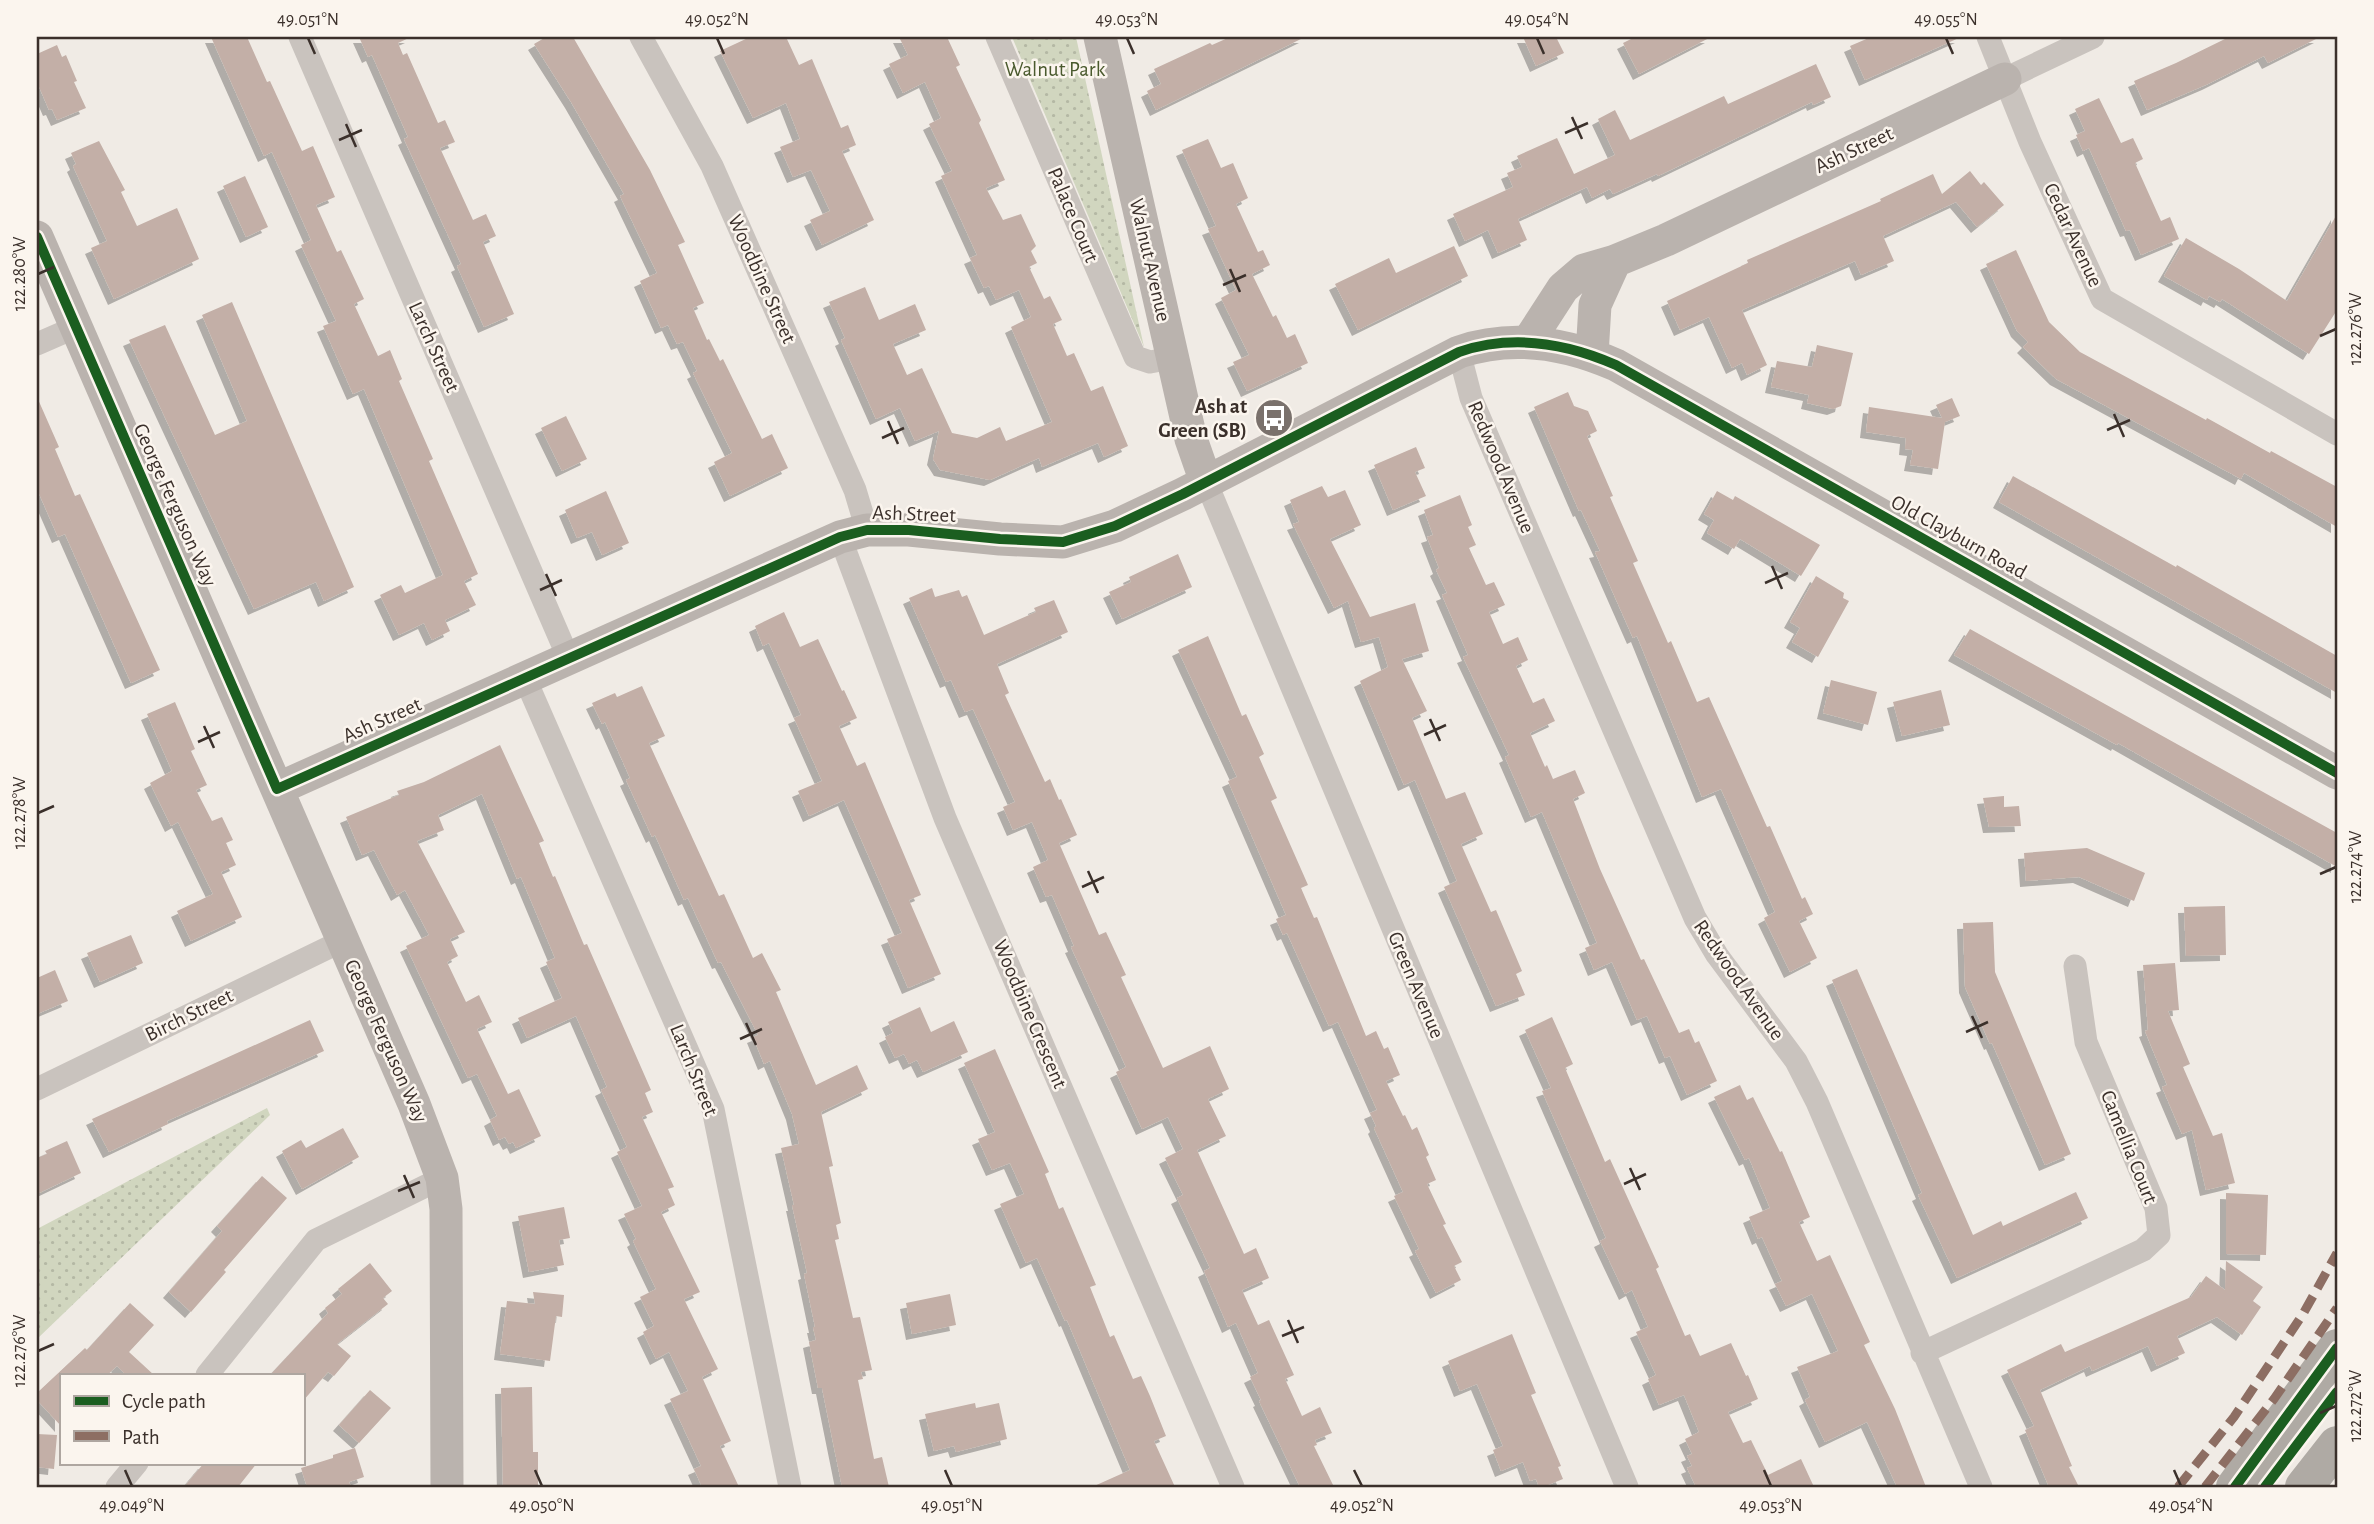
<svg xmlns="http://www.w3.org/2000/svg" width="2374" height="1524" viewBox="0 0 2374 1524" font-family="'Alegreya Sans',sans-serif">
<defs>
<pattern id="park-dots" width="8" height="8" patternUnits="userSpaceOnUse" patternTransform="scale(1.75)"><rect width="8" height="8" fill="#d1d6bf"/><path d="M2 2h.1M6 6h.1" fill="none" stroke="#b4b8a4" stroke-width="1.8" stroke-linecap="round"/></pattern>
<filter id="shadow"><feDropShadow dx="-6" dy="6" stdDeviation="0" flood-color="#0004"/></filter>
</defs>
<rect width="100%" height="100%" fill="#f0ebe5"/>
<path fill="url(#park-dots)" d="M1012,37H1076L1144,347Z
M267,1108L270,1115L37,1339V1229Z"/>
<path fill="#c3afa7" filter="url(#shadow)" d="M211,37H247L267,82L270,81L302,151L313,146L335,197L316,205L337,252L341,250L364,299L354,304L378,356L390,350L402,379L399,381L433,459L429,461L478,574L464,581L476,605L445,620L450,631L432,640L424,623L399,635L380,595L401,585L405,593L443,575L364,389L353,394L323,326L336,321L301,245L311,240L272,152L264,156Z
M359,37H411L398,43L403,55L407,53L438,123L445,120L455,142L440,148L473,220L486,214L496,236L483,242L514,314L484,327L457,266L461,264L404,139L408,137L372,55L368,57Z
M546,37H573L650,170L685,242L678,245L704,303L693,308L707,340L709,339L720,361L723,359L762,439L772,434L788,468L730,496L714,462L732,453L693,373L697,371L683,342L677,344L668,325L661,328L640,281L657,273L620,196L624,194L571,102L534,44Z
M750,37H786L799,65L812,59L841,128L848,125L856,145L842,151L874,220L822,245L810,220L830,211L811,170L793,177L780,147L800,139L786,103L753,118L720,51Z
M899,37H947L960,65L956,67L981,120L979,123L1005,180L986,188L1003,220L1021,214L1036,246L1031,251L1037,263L1029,267L1044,299L1050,296L1062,320L1053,324L1067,356L1074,353L1091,391L1103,386L1128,446L1104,457L1098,443L1042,467L1039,458L990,480L940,470L933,459L939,431L915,441L900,408L876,419L841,340L845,338L829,302L865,287L879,320L915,304L926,330L893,344L907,375L922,368L952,433L977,438L1000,427L1006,441L1052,422L1011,327L1031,317L1019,290L996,300L989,286L984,288L970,258L977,255L941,176L952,171L929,124L941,118L925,82L903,93L889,64L908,55Z
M1230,37H1305L1156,110L1147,91L1161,84L1154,69L1210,43L1212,45Z
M1523,37H1556L1564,53L1536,66Z
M1635,37H1711L1639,74L1623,43Z
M1871,37H1961L1865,80L1850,46Z
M2229,37H2320L2268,63L2264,56L2208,84L2147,110L2134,81L2176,63Z
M57,45L62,57L66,55L77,81L74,82L86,108L57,120L52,109L49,110L37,82V54Z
M1816,64L1831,97L1813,105L1812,102L1658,176L1657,174L1613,194L1610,189L1592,198L1587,187L1518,219L1527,240L1498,253L1488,230L1465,241L1453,214L1513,187L1507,173L1522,167L1517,156L1557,138L1574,174L1615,155L1598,119L1615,110L1630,140L1724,96L1728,104Z
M2099,98L2121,143L2133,138L2143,159L2135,163L2161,221L2170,217L2179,239L2141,255L2130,230L2126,231L2089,148L2083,151L2076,135L2085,131L2075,109Z
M1208,139L1221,168L1233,163L1248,198L1236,204L1258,252L1263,250L1270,265L1252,274L1273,317L1276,315L1287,338L1295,334L1308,363L1247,391L1233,362L1249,355L1221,298L1236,290L1208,229L1216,226L1182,150Z
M99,141L125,190L121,192L137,226L177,208L199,259L114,299L91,248L107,241L73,166L76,164L71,153Z
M1970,171L1981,185L1984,182L2004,205L1977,227L1956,202L1883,236L1894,261L1861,275L1855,261L1742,310L1767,365L1747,375L1742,363L1732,368L1709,317L1680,330L1667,301L1748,263L1747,260L1881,201L1880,199L1933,174L1942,194Z
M245,176L268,227L246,237L223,186Z
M2337,214V310L2309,354L2222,299L2220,302L2209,296L2207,300L2164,276L2186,238L2239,269L2287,301Z
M1454,246L1468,276L1358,330L1335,284L1389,258L1396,273Z
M2016,250L2049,322L2080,352L2206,420L2207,418L2270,453L2271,451L2337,487V527L2244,473L2241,479L2056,379L2023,347L2028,342L2017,331L1986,264Z
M232,302L354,587L324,601L316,582L254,609L129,340L165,325L215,435L247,421L202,315Z
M1817,345L1853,353L1841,406L1833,409L1807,403L1809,395L1771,387L1777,361L1812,367Z
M1568,392L1574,406L1588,411L1597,431L1587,436L1613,496L1610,497L1638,561L1633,563L1668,643L1671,641L1697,702L1709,697L1767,827L1770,826L1802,899L1805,897L1813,914L1799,921L1817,958L1790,972L1764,918L1775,912L1721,789L1702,797L1637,636L1633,638L1595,552L1600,551L1581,510L1579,511L1534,407Z
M37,397L59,447L55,449L75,496L80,494L160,670L131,683L65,534L58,537L37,489Z
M1952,398L1960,416L1945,422L1938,469L1910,465L1913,450L1905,449L1906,438L1866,432L1869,407L1942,418L1936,405Z
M566,416L587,459L562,471L541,428Z
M1416,447L1425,468L1415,472L1426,496L1393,510L1374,465Z
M2013,476L2176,567L2177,565L2337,656V693L1999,502Z
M1322,486L1328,497L1345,490L1361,525L1330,539L1370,617L1415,603L1429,651L1402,659L1427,711L1412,718L1446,799L1465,792L1483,834L1461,844L1491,912L1496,910L1522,971L1516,974L1525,995L1496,1006L1444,887L1457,881L1415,780L1404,785L1360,681L1388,667L1379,637L1361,642L1348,601L1334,608L1293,524L1299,522L1290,500Z
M606,491L629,543L602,555L592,532L577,538L565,510Z
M1717,491L1733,500L1735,496L1820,545L1801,576L1740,539L1734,549L1707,533L1714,520L1704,514Z
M1460,495L1472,525L1468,527L1476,545L1469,548L1486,585L1494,582L1505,605L1489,612L1503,644L1518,637L1528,660L1516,666L1533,703L1544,698L1555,721L1530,733L1545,767L1547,765L1553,779L1575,770L1585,793L1573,799L1600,869L1641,960L1644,959L1679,1033L1689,1029L1695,1043L1699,1041L1717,1081L1687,1095L1670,1056L1665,1058L1647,1016L1637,1020L1612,962L1594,970L1585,948L1597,943L1542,812L1531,817L1505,757L1509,755L1463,657L1468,655L1442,595L1447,593L1436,570L1439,568L1427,537L1433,535L1424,510Z
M1178,554L1192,587L1122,619L1109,592L1131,582L1129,577Z
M1816,576L1844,593L1843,598L1849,601L1818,657L1792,642L1800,628L1790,622Z
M932,588L935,597L959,590L962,597L967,595L984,635L1036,612L1034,608L1054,600L1068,632L997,664L1009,693L1005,695L1045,782L1050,779L1059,800L1061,799L1077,835L1059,843L1099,935L1106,932L1126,975L1121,977L1163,1068L1210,1046L1229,1089L1208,1099L1226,1136L1197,1150L1244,1254L1256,1248L1269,1278L1242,1290L1258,1325L1269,1320L1294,1375L1285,1379L1302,1416L1320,1407L1332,1433L1315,1440L1317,1445L1314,1446L1334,1487H1300L1259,1401L1261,1400L1250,1377L1258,1373L1236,1323L1228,1327L1204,1271L1210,1268L1177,1198L1183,1195L1165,1158L1183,1149L1168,1117L1142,1129L1116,1072L1126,1067L1071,947L1074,946L1052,895L1046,897L1033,867L1048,860L1032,822L1013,830L1003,807L1015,802L973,709L965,712L951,680L946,682L909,598Z
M784,612L800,647L818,639L842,691L844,690L857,718L839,726L857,766L865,762L921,895L909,900L941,974L908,988L887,939L902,933L844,800L809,816L798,791L822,781L794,718L801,715L769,643L763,646L755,626Z
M1970,629L2337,833V867L2118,743L2117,745L1954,655Z
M1208,636L1242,716L1246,714L1264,754L1259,757L1277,798L1271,801L1308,885L1301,888L1314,918L1317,917L1366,1036L1376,1031L1384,1049L1388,1047L1400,1075L1386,1081L1403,1116L1405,1115L1412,1130L1417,1127L1429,1155L1426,1157L1436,1180L1427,1184L1446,1224L1443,1225L1462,1262L1454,1266L1461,1280L1436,1293L1415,1251L1419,1249L1394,1196L1403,1192L1374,1128L1376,1126L1370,1113L1377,1110L1338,1022L1329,1026L1287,933L1283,935L1276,919L1286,915L1228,781L1237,777L1178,650Z
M1831,680L1877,692L1868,725L1823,713Z
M642,686L665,736L649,743L719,896L724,894L753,958L762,953L781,990L776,992L816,1085L857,1065L868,1089L821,1112L833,1166L829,1167L841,1223L836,1225L839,1239L835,1240L853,1318L860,1317L872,1370L861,1372L863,1379L858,1380L874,1459L882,1457L889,1487H842L822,1388H818L809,1342L816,1340L813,1327H815L804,1274L807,1273L792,1205H794L781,1148L799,1144L792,1114L770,1061L764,1064L753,1037L758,1035L721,962L718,963L688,898L684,900L655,835L652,837L626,780L630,778L605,722L602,724L592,703L615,693L617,697Z
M1941,690L1950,725L1902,736L1893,702Z
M175,702L195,749L191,751L207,785L196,790L212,821L222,817L233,840L226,843L236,865L221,872L242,917L191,941L177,911L213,894L178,822L171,826L150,783L172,771L147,714Z
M500,745L544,841L539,843L553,877L555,876L584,945L587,944L651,1090L645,1093L653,1112L642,1117L674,1187L668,1189L675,1205L661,1212L700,1292L684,1299L718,1369L702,1377L731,1441L720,1446L739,1487H702L694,1469L701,1466L670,1399L688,1391L669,1352L656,1359L643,1332L654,1326L640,1297L656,1289L633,1241L636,1239L624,1214L642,1206L617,1152L627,1147L601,1090L607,1087L576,1016L527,1038L518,1018L562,998L546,962L555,958L521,877L517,879L482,794L438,815L444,830L417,841L465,932L450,939L458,956L447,962L466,1002L479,995L492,1022L477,1029L508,1094L519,1089L541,1136L516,1148L513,1142L509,1144L505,1137L499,1140L490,1120L497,1116L477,1074L468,1078L406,946L429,935L405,890L397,895L374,850L362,855L346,817L399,795L397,791L424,782Z
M2004,796V807L2019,806L2021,826L1989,827L1983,798Z
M2087,848L2145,873L2134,901L2079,877L2026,881L2024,853Z
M2225,906L2226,955L2186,956L2184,907Z
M1993,922L1995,972L2071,1154L2045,1165L1992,1043L1990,1044L1965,987L1963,923Z
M131,935L143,963L100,982L87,953Z
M2175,963L2179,1010L2168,1011L2190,1064L2183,1067L2213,1136L2222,1133L2235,1183L2206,1190L2192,1130L2182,1134L2162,1087L2167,1085L2145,1031L2148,1030L2143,965Z
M1857,969L1973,1235L2001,1221L2003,1226L2076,1192L2088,1218L1957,1278L1918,1195L1922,1193L1832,980Z
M55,970L68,1001L37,1014V978Z
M920,1007L931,1032L954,1021L968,1052L923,1072L917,1060L909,1064L904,1054L895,1058L885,1037L893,1033L888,1022Z
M1552,1017L1573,1064L1565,1068L1605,1162L1610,1159L1659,1267L1656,1269L1685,1336L1690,1334L1700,1356L1731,1343L1746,1376L1748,1375L1758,1399L1728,1412L1743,1443L1751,1440L1768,1475L1801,1459L1814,1487H1696L1687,1468L1692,1466L1687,1456L1692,1454L1685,1439L1699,1432L1684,1395L1659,1405L1648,1379L1656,1375L1636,1332L1648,1327L1632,1290L1625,1294L1600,1241L1606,1238L1542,1091L1551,1088L1525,1030Z
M310,1020L324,1051L167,1121L168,1124L109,1152L92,1119Z
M995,1049L1049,1172L1045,1174L1059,1209L1063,1207L1096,1285L1090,1287L1110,1337L1114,1335L1133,1379L1141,1376L1150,1396L1166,1436L1154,1441L1175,1487H1092L1130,1470L1067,1320L1065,1321L1037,1258L1026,1263L1000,1204L1024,1194L1010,1163L992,1170L978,1139L995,1132L964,1063Z
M1740,1085L1747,1100L1753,1097L1780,1152L1782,1151L1810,1217L1799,1222L1817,1261L1830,1255L1870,1342L1864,1345L1895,1409L1926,1487H1897L1867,1422L1825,1442L1805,1400L1810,1397L1797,1367L1838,1351L1812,1294L1786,1306L1775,1284L1782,1281L1762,1237L1758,1239L1749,1217L1770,1208L1749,1158L1745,1160L1714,1097Z
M343,1128L359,1157L302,1189L282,1151L301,1140L306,1148Z
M67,1141L81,1173L37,1194V1158L47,1154L45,1151Z
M262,1176L287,1198L224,1270L226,1272L191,1312L169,1292L222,1231L217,1226Z
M2226,1193L2268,1195L2266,1255L2226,1254Z
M564,1207L570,1238L559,1240L564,1265L529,1272L518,1216Z
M2226,1261L2263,1287L2253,1301L2261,1307L2242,1335L2217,1317L2177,1336L2185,1353L2157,1366L2148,1346L2092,1371L2090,1366L2040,1390L2072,1466L2069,1467L2079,1487H2049L2025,1430L2034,1426L2007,1370L2061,1344L2065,1352L2191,1297L2206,1276L2225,1290Z
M370,1263L392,1291L383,1298L388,1304L337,1344L351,1356L334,1376L328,1372L303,1401V1375H270L328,1313L325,1308L342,1294L338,1289Z
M533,1292L564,1295L562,1317L556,1316L550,1361L500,1354L507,1301L535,1304Z
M950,1294L956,1325L912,1334L906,1303Z
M130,1303L154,1325L129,1352L154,1375H126L117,1366L107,1375H61V1426L37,1400V1393L85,1348L87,1350Z
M1512,1334L1536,1393L1531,1395L1561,1466L1558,1467L1563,1479L1543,1487H1539L1536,1479L1530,1481L1523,1462L1501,1471L1493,1450L1503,1446L1477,1384L1460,1391L1448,1361Z
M532,1387L533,1452H538V1487H503L501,1388Z
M370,1390L391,1408L359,1443L339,1425Z
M975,1403L976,1408L999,1403L1007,1439L956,1452L954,1446L934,1451L925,1414Z
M37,1434L57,1435L54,1469L37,1467Z
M355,1448L364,1477L349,1482L351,1487H307L301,1468L333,1458V1455Z
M204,1463H257L238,1487H184Z"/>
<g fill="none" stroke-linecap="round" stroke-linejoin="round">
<path stroke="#c9c3be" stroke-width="23" d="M300,37L568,657
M641,37L712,166L855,490L867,530
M997,37L1135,357L1150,362L1172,358
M1988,37L2030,142L2102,299L2337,434
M2005,79L2093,37
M37,344L76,327
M1459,352L1471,398L1695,918L1717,955L1796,1061L1817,1102L1981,1487
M1206,482L1627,1487
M840,537L945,818L1233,1487
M524,676L713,1109L790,1487
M37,1089L342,941
M1922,1353L2143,1250L2159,1235L2156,1208L2086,1042L2075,966
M207,1375L316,1240L442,1178
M117,1487L137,1463"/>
<path stroke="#bab3ae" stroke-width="33" d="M1100,37L1191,439L1206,482
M37,237L414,1104L442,1178L446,1209L447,1487
M1528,342L1563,288L1584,270L1615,261L1666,240L2005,79
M1592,355L1595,305L1615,261
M277,789L840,537L867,530H909L1000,539L1063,542L1115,526L1183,494L1459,352C1512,334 1566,343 1616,365L2337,773"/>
<path stroke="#afaaa4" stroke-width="38" d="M2235,1487L2337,1348
M2304,1487L2337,1445"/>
<path stroke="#8d6e63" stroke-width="9" stroke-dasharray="18 9" stroke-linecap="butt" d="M2178,1487L2234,1417L2303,1314L2337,1253
M2205,1487L2274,1399L2337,1308"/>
<defs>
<path id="cycleway" d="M37,237L277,789L840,537L867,530H909L1000,539L1063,542L1115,526L1183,494L1459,352C1512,334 1566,343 1616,365L2337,773
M2235,1487L2337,1348
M2265,1487L2337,1392"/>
</defs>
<use href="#cycleway" stroke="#fbf5ee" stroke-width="15"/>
<use href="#cycleway" stroke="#1b5e20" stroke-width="10"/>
</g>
<path fill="none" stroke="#3b302b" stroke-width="2.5" d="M308,38L315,54M717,38L724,54M1127,38L1134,54M1537,38L1544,54M1946,38L1953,54M1572,117L1582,139M346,124L356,147M1565,133L1588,123M339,140L362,130M1230,269L1240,292M38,274L54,267M1223,285L1246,275M2320,336L2336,329M2114,414L2124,437M888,421L898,444M2107,430L2130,420M882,438L904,428M1772,566L1782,589M546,574L556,596M1765,583L1788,573M540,590L562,580M1430,719L1440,741M204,726L214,748M1424,735L1446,725M198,742L220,732M38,813L54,806M1088,871L1098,893M2320,874L2336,867M1082,887L1104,877M1972,1016L1982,1038M746,1023L756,1045M1966,1032L1988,1022M740,1039L762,1029M1630,1168L1640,1190M404,1175L414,1198M1624,1184L1646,1174M398,1191L420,1182M1288,1320L1298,1343M1282,1336L1304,1327M38,1351L54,1344M2320,1413L2336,1406M125,1470L132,1486M535,1470L542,1486M945,1470L952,1486M1354,1470L1362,1486M1764,1470L1771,1486M2174,1470L2181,1486"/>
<defs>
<symbol id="bus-disc" viewBox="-11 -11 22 22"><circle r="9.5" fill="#7a716c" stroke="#fbf5ee"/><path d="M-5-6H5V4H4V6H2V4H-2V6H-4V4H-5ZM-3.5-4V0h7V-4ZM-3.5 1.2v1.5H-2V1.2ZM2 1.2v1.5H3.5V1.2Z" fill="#fff"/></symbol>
</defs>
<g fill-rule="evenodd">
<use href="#bus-disc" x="1252" y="396" width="44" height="44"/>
</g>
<g text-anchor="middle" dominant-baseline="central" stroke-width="5" stroke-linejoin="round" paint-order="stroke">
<g font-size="21" fill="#4a5a2e" stroke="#fbf5ee">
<text x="1055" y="69">Walnut Park</text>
</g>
<g font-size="21" fill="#3b302b" stroke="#fbf5ee">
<text transform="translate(1854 150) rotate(-25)">Ash Street</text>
<text transform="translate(1073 215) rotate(67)">Palace Court</text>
<text transform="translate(2073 235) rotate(65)">Cedar Avenue</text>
<text transform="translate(1150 260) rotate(77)">Walnut Avenue</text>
<text transform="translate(762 279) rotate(66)">Woodbine Street</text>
<text transform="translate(434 347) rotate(66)">Larch Street</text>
<text transform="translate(1501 467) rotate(67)">Redwood Avenue</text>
<text transform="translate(175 505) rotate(66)">George Ferguson Way</text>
<text transform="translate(914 514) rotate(2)">Ash Street</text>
<text transform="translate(1959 537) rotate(29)">Old Clayburn Road</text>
<text transform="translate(382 720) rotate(-24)">Ash Street</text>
<text transform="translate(1739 980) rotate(55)">Redwood Avenue</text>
<text transform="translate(1416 985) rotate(67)">Green Avenue</text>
<text transform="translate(1030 1014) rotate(67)">Woodbine Crescent</text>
<text transform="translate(189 1015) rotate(-26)">Birch Street</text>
<text transform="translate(386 1041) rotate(66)">George Ferguson Way</text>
<text transform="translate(694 1070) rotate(68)">Larch Street</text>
<text transform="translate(2129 1147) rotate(68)">Camellia Court</text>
</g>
<g font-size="21" font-weight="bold" fill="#3b302b" stroke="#fbf5ee" text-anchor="end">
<text x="1247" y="406">Ash at<tspan x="1247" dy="24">Green (SB)</tspan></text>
</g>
</g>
<rect width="2374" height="1524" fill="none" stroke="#fbf5ee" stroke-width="77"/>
<rect x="60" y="1374" width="245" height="91" fill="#fbf5ee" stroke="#aea6a0" stroke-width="2"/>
<rect x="74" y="1396" width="35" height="10" fill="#1b5e20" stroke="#aea6a0" stroke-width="2"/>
<text x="122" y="1408" font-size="21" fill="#3b302b">Cycle path</text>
<rect x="74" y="1431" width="35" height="10" fill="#8d6e63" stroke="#aea6a0" stroke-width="2"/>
<text x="122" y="1444" font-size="21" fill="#3b302b">Path</text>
<rect x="38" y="38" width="2298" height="1448" fill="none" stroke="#3b302b" stroke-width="2.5"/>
<g font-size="18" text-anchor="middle" fill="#3b302b">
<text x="308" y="25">49.051°N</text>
<text x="717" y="25">49.052°N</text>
<text x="1127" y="25">49.053°N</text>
<text x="1537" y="25">49.054°N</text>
<text x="1946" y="25">49.055°N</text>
<text transform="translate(19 274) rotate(-90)" y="6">122.280°W</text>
<text transform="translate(2355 329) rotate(-90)" y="6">122.276°W</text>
<text transform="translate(19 813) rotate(-90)" y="6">122.278°W</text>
<text transform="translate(2355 867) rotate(-90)" y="6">122.274°W</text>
<text transform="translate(19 1351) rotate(-90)" y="6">122.276°W</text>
<text transform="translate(2355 1406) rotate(-90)" y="6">122.272°W</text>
<text x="132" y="1511">49.049°N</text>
<text x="542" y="1511">49.050°N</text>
<text x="952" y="1511">49.051°N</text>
<text x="1362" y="1511">49.052°N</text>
<text x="1771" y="1511">49.053°N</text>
<text x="2181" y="1511">49.054°N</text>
</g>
</svg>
